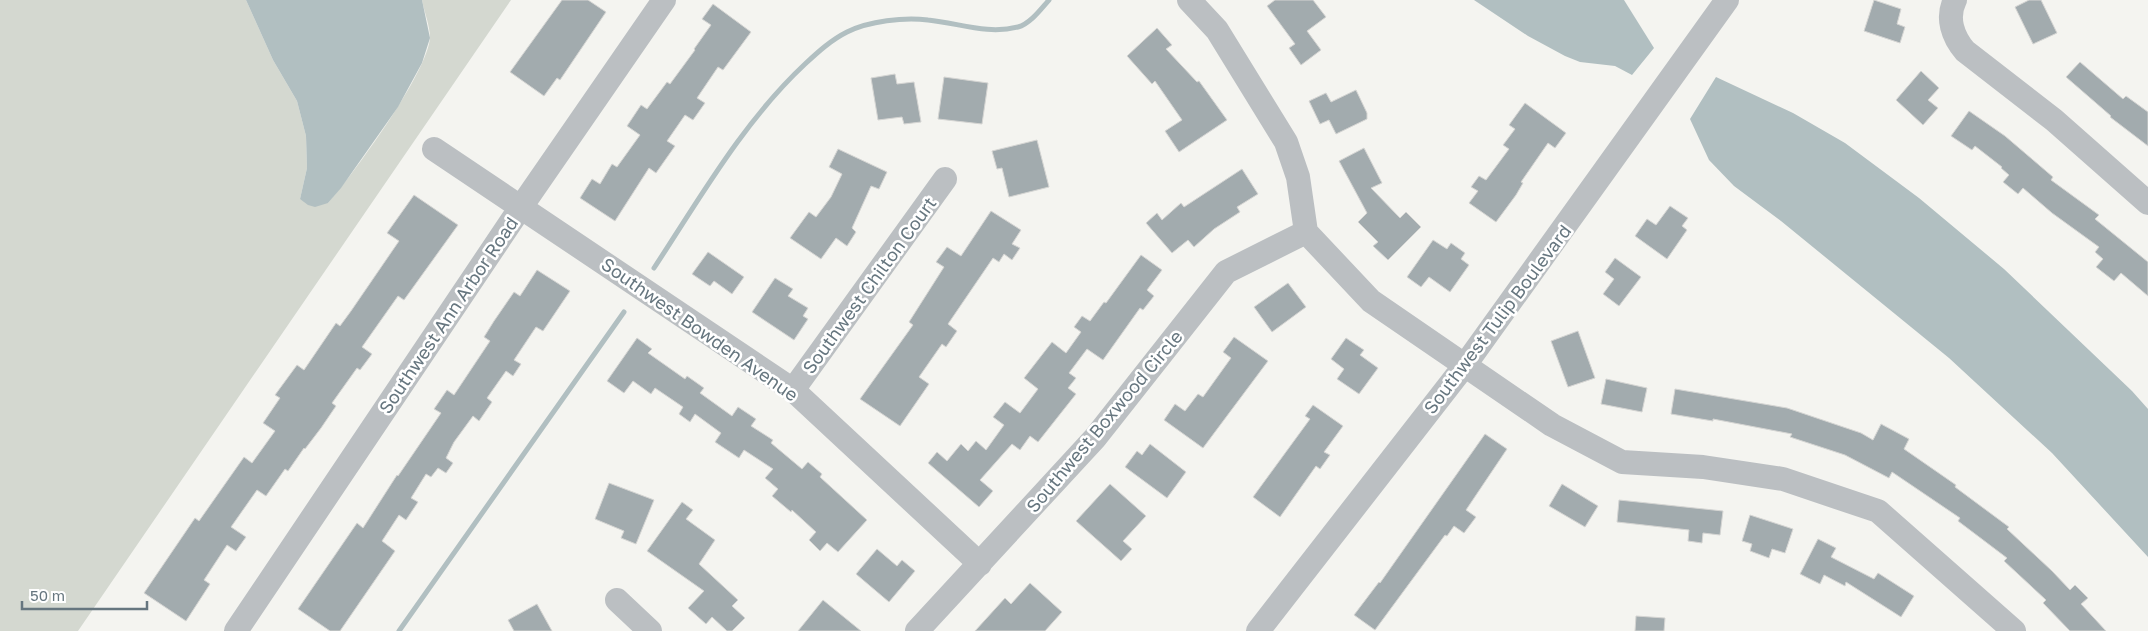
<svg xmlns="http://www.w3.org/2000/svg" width="2148" height="631" viewBox="0 0 2148 631" font-family="'Golos Text',sans-serif">
<rect width="100%" height="100%" fill="#f4f4f0"/>
<path fill="#d4d8d0" d="M0,0H246L273,60L297,101L306,136L307,168L300,199L328,203C352,176 429,71 430,37C430,26 424,11 422,0H511L78,631H0Z"/>
<path fill="#b1bfc1" d="M246,0H422L430,38L422,63L398,107L341,188L328,203L315,207L308,205L300,199L307,168L306,136L297,101L273,60Z
M1474,0H1624L1654,48L1632,75L1615,66L1580,62L1565,56L1528,36Z
M1716,77L1793,113L1845,143L1919,198L2004,269L2132,391L2148,409V557L2052,453L1949,358L1781,221L1734,186L1709,160L1690,119Z"/>
<g fill="none" stroke-linecap="round" stroke-linejoin="round">
<path stroke="#b1bfc1" stroke-width="5" d="M654,268C700,198 743,122 805,64C818,52 831,40 847,32C869,21 904,17 928,20C959,23 987,35 1018,27C1030,24 1041,9 1049,0
M399,631L624,312"/>
</g>
<path fill="#a2abae" stroke="#d5d5d3" d="M562,0H588L606,12L560,80L557,78L544,96L510,72Z
M1275,0H1313L1326,17L1307,31L1321,50L1301,65L1289,48L1295,44L1267,6Z
M1874,0L1901,9L1897,24L1905,27L1900,43L1864,31Z
M2029,0H2041L2057,33L2033,44L2015,7Z
M713,4L751,32L723,70L718,67L697,98L705,103L693,120L685,115L667,141L675,146L656,173L649,168L615,221L580,198L592,179L600,184L612,164L617,167L640,135L627,126L641,105L647,109L667,82L670,84L695,50L694,49L711,25L702,19Z
M1157,28L1172,45L1166,49L1197,82L1199,81L1227,120L1179,152L1165,131L1182,120L1155,81L1152,84L1127,56Z
M2080,62L2123,99L2126,96L2148,112V146L2110,117L2111,116L2066,77Z
M1921,71L1939,88L1928,100L1938,108L1923,125L1896,100Z
M895,74L897,84L914,82L921,122L904,124L902,117L878,120L871,78Z
M944,77L988,83L982,124L938,119Z
M1356,90L1367,113V119L1336,134L1329,120L1320,124L1309,101L1326,93L1331,102Z
M1525,103L1566,133L1555,148L1548,143L1521,182L1523,183L1516,195L1496,222L1469,203L1478,191L1471,187L1479,176L1486,180L1509,149L1503,145L1515,129L1509,125Z
M1969,111L2005,136L2053,177L2051,180L2099,215L2095,219L2148,262V296L2121,273L2114,281L2096,267L2103,259L2095,252L2099,247L2052,213L2023,188L2018,194L2003,182L2009,175L2001,168L2002,167L1975,146L1972,150L1951,136Z
M1037,140L1049,187L1009,197L1002,168L997,169L992,151Z
M1364,148L1382,183L1371,188L1400,218L1406,212L1421,227L1388,260L1373,246L1378,242L1358,222L1367,213L1339,161Z
M838,149L887,172L879,189L871,186L852,228L856,232L847,246L836,238L821,259L790,238L809,212L816,217L831,197L842,174L829,167Z
M1242,169L1258,194L1237,207L1240,212L1214,229L1194,247L1188,240L1172,253L1146,223L1157,213L1162,220L1181,203L1184,207Z
M414,195L458,225L404,300L398,296L362,347L372,354L360,370L357,368L332,403L336,406L321,428L305,449L304,448L288,471L285,469L266,496L257,490L231,527L246,537L236,551L227,545L204,580L210,584L186,621L144,593L195,518L199,521L244,457L252,463L275,431L263,423L280,398L275,395L297,365L304,370L336,323L340,326L351,311L399,241L387,233Z
M1670,206L1688,218L1682,226L1687,230L1667,259L1635,236L1647,219L1656,225Z
M991,211L1021,230L1012,244L1020,248L1012,260L1004,254L999,262L993,258L948,324L957,331L946,347L942,344L919,377L929,384L900,426L860,399L913,325L909,322L944,267L936,262L947,247L961,256Z
M1433,240L1447,249L1451,243L1465,253L1461,259L1469,265L1450,292L1429,277L1421,287L1407,277Z
M708,252L744,277L732,294L714,281L710,286L692,274Z
M1141,255L1162,270L1147,290L1154,296L1143,310L1140,308L1103,360L1087,349L1069,373L1076,378L1068,388L1076,394L1038,442L1030,436L1020,450L1012,444L980,480L993,491L979,507L928,463L937,452L947,461L961,444L968,451L976,441L986,450L1004,425L993,417L1005,402L1020,413L1038,389L1024,378L1052,342L1066,353L1081,332L1074,327L1082,316L1090,321L1104,302L1106,303Z
M1615,258L1641,277L1619,306L1603,294L1614,279L1605,272Z
M537,270L570,291L543,331L536,327L514,360L521,364L513,376L506,371L487,398L492,402L479,421L473,416L454,442L446,458L453,463L446,473L438,468L431,477L426,474L411,498L418,502L406,520L399,515L382,541L395,551L340,631H330L298,609L357,523L363,528L397,475L398,476L441,413L434,409L447,390L454,395L490,341L484,337L494,321L514,292L520,296Z
M775,278L793,289L788,296L808,308L803,316L808,319L794,340L752,312Z
M1288,283L1306,307L1272,332L1254,307Z
M1578,331L1595,378L1568,387L1551,341Z
M1234,337L1268,361L1203,448L1164,420L1175,404L1185,411L1198,394L1203,397L1231,358L1223,352Z
M637,338L652,349L648,353L685,379L687,376L704,388L700,393L732,416L738,407L756,419L751,426L773,440L771,443L802,469L808,462L822,474L820,477L867,520L838,552L827,543L820,551L809,540L816,532L792,510L791,512L772,496L778,489L765,478L773,469L744,450L739,458L715,442L721,433L695,414L690,422L679,414L683,407L655,388L651,394L633,381L624,393L607,381Z
M1346,338L1364,350L1360,355L1378,368L1359,394L1337,379L1344,369L1331,359Z
M1606,379L1647,388L1642,412L1601,404Z
M1675,389L1787,408L1861,433L1873,440L1881,424L1909,439L1904,449L1956,485L1955,487L2009,527L2007,529L2052,571L2070,590L2075,585L2088,598L2081,604L2106,631H2070L2043,603L2046,600L2004,561L2007,558L1958,521L1960,518L1892,472L1889,478L1845,455L1790,437L1792,434L1713,419V421L1671,414Z
M1313,405L1343,426L1324,452L1330,455L1320,469L1316,466L1280,517L1253,497L1310,419L1305,416Z
M1485,434L1507,449L1466,510L1476,517L1464,533L1454,526L1447,536L1445,535L1375,630L1354,615L1379,582L1380,583Z
M1150,444L1186,472L1167,498L1125,467L1137,451L1142,455Z
M609,483L654,500L636,544L621,538L624,531L595,519Z
M1110,484L1146,516L1123,541L1132,549L1121,561L1076,521Z
M1562,484L1598,506L1585,527L1549,506Z
M1619,500L1723,511L1720,535L1703,533L1702,543L1688,541L1689,530L1617,522Z
M682,502L693,510L686,519L715,540L699,564L738,600L732,606L745,618L732,631H727L712,617L706,624L688,608L704,591L647,551Z
M1750,515L1793,529L1785,553L1772,549L1769,558L1750,551L1752,544L1742,541Z
M1818,539L1836,548L1831,557L1874,579L1878,573L1914,596L1901,617L1846,582L1845,586L1824,575L1820,584L1800,574Z
M877,549L897,566L902,560L915,571L889,602L856,574Z
M1030,583L1062,612L1045,631H975L1005,598L1011,604Z
M823,600L861,631H798Z
M537,604L552,631H514L508,620Z
M1636,616L1665,618L1664,631H1635Z"/>
<g fill="none" stroke-linecap="round" stroke-linejoin="round">
<path stroke="#bbbfc2" stroke-width="24" d="M1189,0L1217,30L1286,142L1298,177L1306,232L1371,301L1552,425L1622,462L1703,467L1783,479L1878,511L2014,631
M1955,0C1946,18 1953,37 1965,51L2054,120L2148,203
M434,149L793,390L980,564
M793,390L945,179
M617,600L650,631
M236,631L521,207L664,0
M917,631L1095,438L1226,272L1306,232
M1258,631L1465,365L1727,0"/>
</g>
<g text-anchor="middle" dominant-baseline="central" stroke-width="5" stroke-linejoin="round" paint-order="stroke">
<g font-size="18" fill="#66767f" stroke="#fff">
<text transform="translate(869 285) rotate(-54)">Southwest Chilton Court</text>
<text transform="translate(448 315) rotate(-56)">Southwest Ann Arbor Road</text>
<text transform="translate(1497 319) rotate(-53)">Southwest Tulip Boulevard</text>
<text transform="translate(700 329) rotate(35)">Southwest Bowden Avenue</text>
<text transform="translate(1104 421) rotate(-50)">Southwest Boxwood Circle</text>
</g>
</g>
<path d="M22 601v8h125v-8" fill="none" stroke="#66767f" stroke-width="2.5"/>
<text x="30" y="601" font-size="15" fill="#66767f" stroke="#ffffff" stroke-width="4" paint-order="stroke">50 m</text>
</svg>
